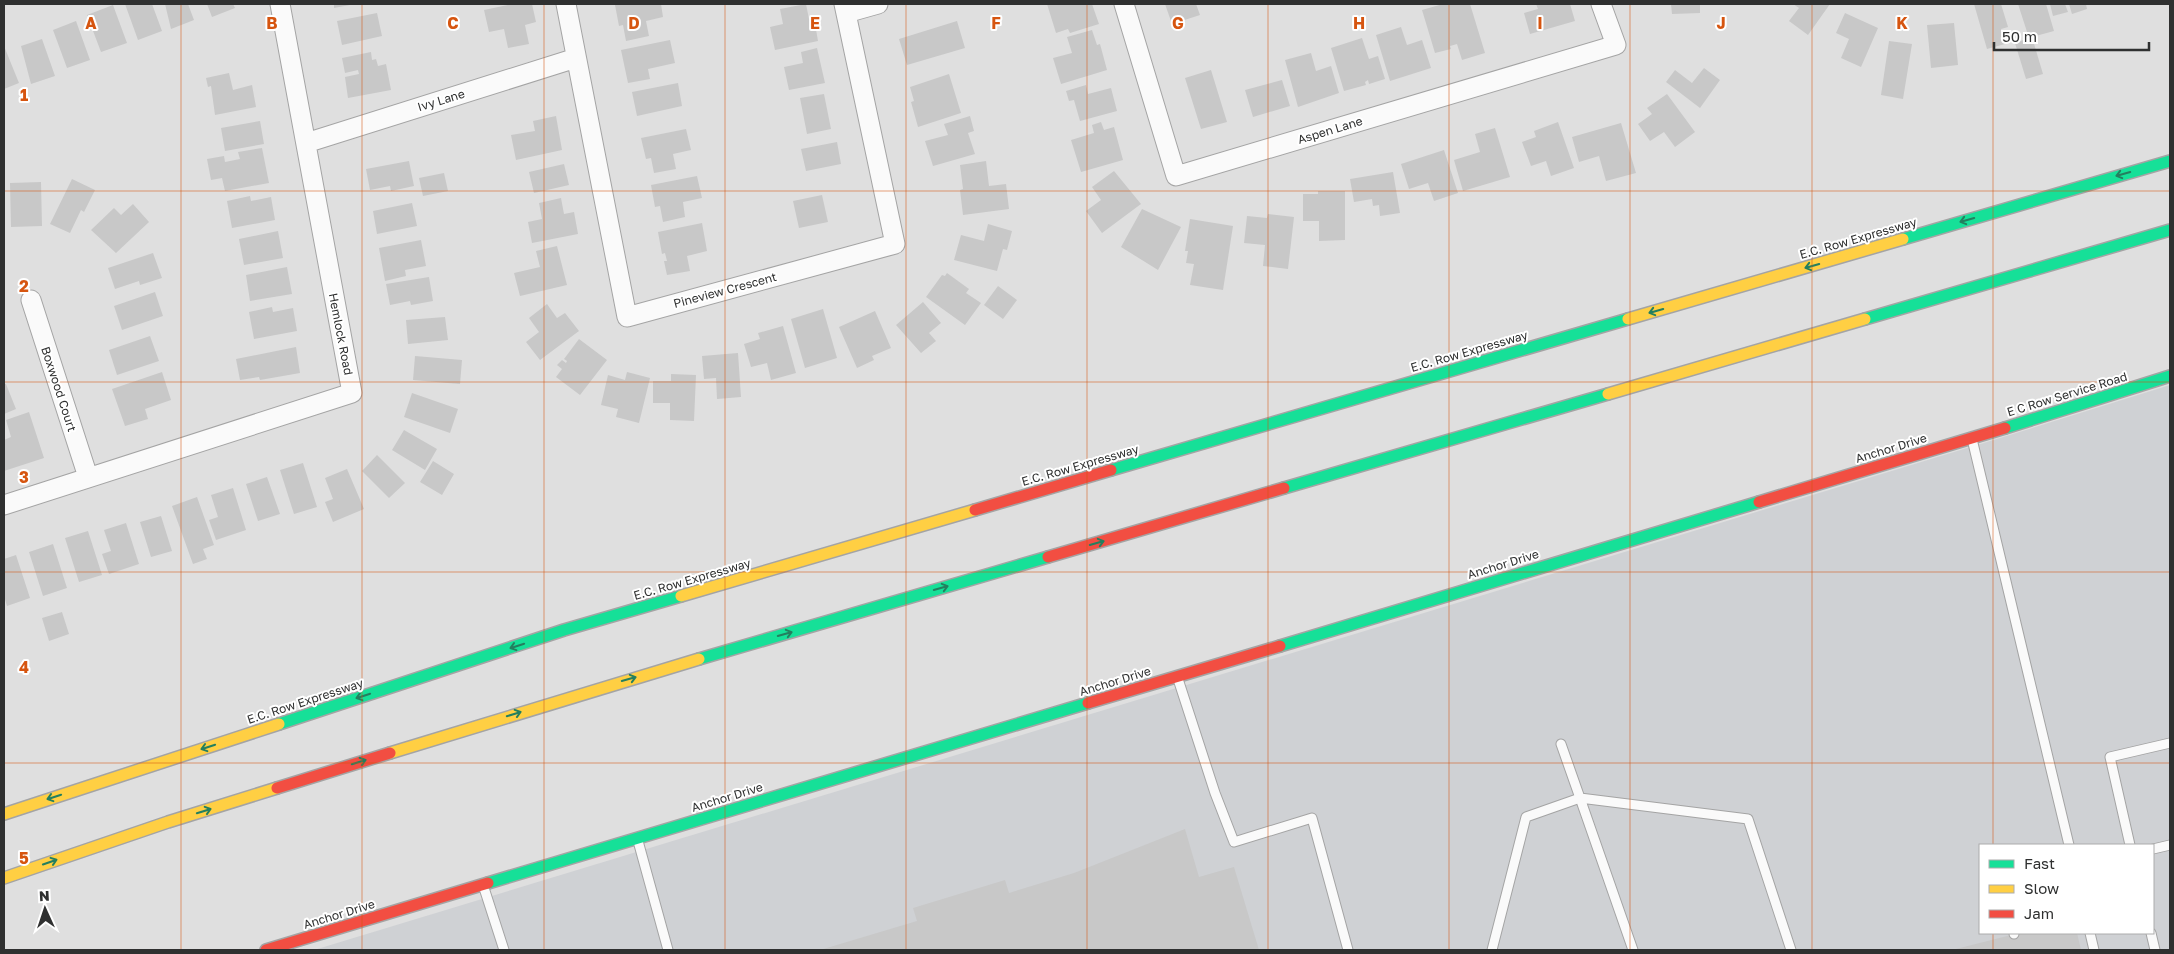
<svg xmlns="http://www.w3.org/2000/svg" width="2174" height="954" viewBox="0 0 2174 954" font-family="'Golos Text',sans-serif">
<rect width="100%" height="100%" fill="#dfdfdf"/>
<path fill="#cfd1d4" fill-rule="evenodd" d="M2170,385V950H314L2000,438ZM1980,845H2153V933H1980Z"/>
<path fill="#c8c8c8" d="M125,4H152L162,31L138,40Z
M165,4H188L194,20L171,29Z
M207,4H233L235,8L212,17Z
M334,4H350V5L334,8Z
M513,4H532L536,22L525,25L529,44L508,48L504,29L489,32L484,10Z
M620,4H661L663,17L646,21L649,36L626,41L623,25L619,26L615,5Z
M806,4L809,19L814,18L818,41L775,50L770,27L783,24L780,9Z
M1047,4H1092L1099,24L1070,33L1068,29L1056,33Z
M1165,4H1196L1200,15L1172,24Z
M1443,4H1470L1485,53L1462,60L1457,44L1450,46L1451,49L1435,53L1422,10Z
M1536,4H1570L1575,21L1530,34L1524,13L1538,9Z
M1671,4H1700V13L1672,14Z
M1793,4H1830L1808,35L1789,21L1799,8Z
M1974,4H2001L2008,27L2001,29L2005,44L1987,49Z
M2018,4H2046L2054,31L2032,37L2043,74L2026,79L2015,43L2029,38Z
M2050,4H2065L2068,12L2053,16Z
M2069,4H2086L2087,9L2072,14Z
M113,5L127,43L101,52L87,15Z
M377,13L382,36L342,45L337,21Z
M1845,13L1878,28L1861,67L1841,58L1849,39L1836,33Z
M76,21L90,60L67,68L53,30Z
M957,21L965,48L907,65L899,39Z
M1954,23L1958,65L1931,68L1927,25Z
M1401,27L1407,45L1422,40L1431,68L1390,81L1376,35Z
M1092,30L1097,45L1100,44L1107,70L1061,84L1053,58L1072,53L1067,37Z
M1362,38L1369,59L1378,56L1385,79L1369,84L1368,80L1365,82L1366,85L1344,91L1331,48Z
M42,39L55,76L31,84L21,46Z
M670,40L675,63L648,69L650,79L628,83L621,50Z
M1889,41L1912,44L1903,99L1881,95Z
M4,46L19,83L4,89Z
M817,48L825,83L789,90L784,67L803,63L801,52Z
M371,52L372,60L376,59L378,66L386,64L391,90L348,98L345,77L359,74L358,70L345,73L342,58Z
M1311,53L1316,71L1331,66L1339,93L1298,107L1285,60Z
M1704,68L1720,80L1700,108L1666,82L1675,70L1692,83Z
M1211,70L1227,122L1201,129L1185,78Z
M229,73L233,90L252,85L256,107L215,115L211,86L208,87L206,78Z
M949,74L961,113L918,127L911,102L914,101L910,87Z
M1282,80L1290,106L1253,117L1245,90Z
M678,83L682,106L637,116L632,92Z
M1086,85L1088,94L1111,88L1117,111L1080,121L1074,100L1069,101L1066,91Z
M824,94L831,129L807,134L800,98Z
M1667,94L1695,132L1675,147L1664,132L1650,141L1638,124L1652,114L1647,108Z
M556,116L562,150L516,160L511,135L535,131L533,121Z
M970,116L974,131L968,133L975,154L933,166L925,141L948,135L944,124Z
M260,121L264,144L225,151L221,128Z
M1101,122L1104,130L1114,127L1123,160L1081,172L1071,140L1094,133L1092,125Z
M1558,122L1574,168L1551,176L1546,161L1531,166L1522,142L1536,137L1534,131Z
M1621,123L1636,173L1606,181L1599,156L1579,162L1572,137Z
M1495,128L1510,177L1463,191L1454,160L1480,152L1475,134Z
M686,129L691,150L673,154L676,169L654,173L651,158L646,159L641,138Z
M837,142L841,164L806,171L801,149Z
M262,148L269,183L225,191L222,178L211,180L207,159L224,156L225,162L240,159L238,152Z
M1444,150L1458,193L1434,201L1428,183L1409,189L1401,164Z
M409,161L414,186L391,191L390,186L370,190L366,169Z
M986,161L989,186L1006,184L1009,209L963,215L960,190L963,189L960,165Z
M564,164L569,185L534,193L529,172Z
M1114,171L1141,204L1102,233L1086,211L1101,200L1092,187Z
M1393,172L1400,213L1380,216L1379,205L1373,206L1372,199L1354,202L1350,179Z
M444,173L448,191L423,196L419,178Z
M697,176L702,198L683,202L685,217L663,222L660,206L655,207L651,185Z
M72,179L95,190L84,212L81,210L70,233L50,224Z
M41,182L42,226L11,227L10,183Z
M1318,191H1345V240L1319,241V221H1303V194H1318Z
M822,195L828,222L799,228L793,201Z
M250,196L251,201L271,197L275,220L232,228L227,201Z
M561,198L564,214L574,212L578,234L532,243L528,222L542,219L539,203Z
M412,203L417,226L377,234L373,211Z
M133,204L149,222L116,253L91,230L114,208L121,215Z
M1142,209L1181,227L1158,270L1121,247Z
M1268,214L1294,217L1288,269L1263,266L1265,245L1244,243L1247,216L1267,218Z
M1190,219L1233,226L1223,290L1190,285L1194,264L1186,263L1188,251H1185Z
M702,223L707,251L687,256L690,271L667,275L664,261H667L665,253L662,254L658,232Z
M988,224L1012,231L1007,250L1003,249L997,271L954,260L961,235L984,241Z
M278,231L283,258L244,265L239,239Z
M421,240L426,266L405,270L406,276L385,281L379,248Z
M557,246L567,285L520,296L514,273L540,267L536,251Z
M153,253L162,278L140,285L139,281L115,289L108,268Z
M287,267L292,294L250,301L246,275Z
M947,273L969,289L966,293L981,303L965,325L926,297L942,275L945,276Z
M429,277L433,301L411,305L410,301L390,305L386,284Z
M998,286L1017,300L1003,319L984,305Z
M155,292L163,316L122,330L114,306Z
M923,302L941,323L929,333L936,341L921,353L896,325Z
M547,304L557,318L565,313L579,331L540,360L526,342L539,332L529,318Z
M272,307L273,312L293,308L297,331L254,339L249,312Z
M823,309L837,358L805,368L791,319Z
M875,311L891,348L872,356L874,360L857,368L839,327Z
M445,317L448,340L408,344L406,320Z
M783,326L796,373L771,380L767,363L751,367L744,344L760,339L758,333Z
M150,336L159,361L117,375L109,350Z
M579,339L607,360L580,395L556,377L562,369L557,365L562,360L566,363L567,361L564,359Z
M296,347L300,373L260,380L259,377L240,380L236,359Z
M738,353L741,397L717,399L716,378L704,379L702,356Z
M415,356L462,360L460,384L413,380Z
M162,372L171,400L145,409L148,419L125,426L112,389Z
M627,372L650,378L639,423L616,417L618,409L601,405L608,375L625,380Z
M671,374L696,375L694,421L670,420V403H653V381H671Z
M4,384H6L16,409L4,414Z
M412,393L458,409L450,433L404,417Z
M29,412L44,458L4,471V440L11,437L6,420Z
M404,430L437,449L425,470L392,450Z
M377,455L405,483L389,498L362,471Z
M433,461L454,474L442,495L420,482Z
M303,463L317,507L294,514L280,470Z
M347,469L364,509L333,522L325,502L333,499L325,478Z
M267,477L280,514L258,521L246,484Z
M233,488L246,530L216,540L209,520L218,517L211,495Z
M197,497L214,545L203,549L207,559L193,564L172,506Z
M161,516L172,551L151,557L140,522Z
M126,523L139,564L109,574L102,554L111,551L104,530Z
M88,531L102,575L79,582L65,538Z
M53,544L67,588L43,596L29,552Z
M16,555L30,598L7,606L4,596V559Z
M62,612L69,634L49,641L42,618Z
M1185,829L1199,877L1234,867L1259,950H820L917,921L913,908L1005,880L1009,893L1074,873Z
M2019,933H2077L2081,950H1952Z"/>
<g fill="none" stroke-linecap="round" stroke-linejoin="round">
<defs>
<path id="lane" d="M1972,439L2069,845
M1178,679L1215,793L1234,842L1312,818L1348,950
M1561,744L1580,798L1748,819L1791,950
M638,841L668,950
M2130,845L2110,757L2170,743
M2153,849L2170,845
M484,888L504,950
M2014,933V934
M2090,933L2094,950
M2151,933L2155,950
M1492,950L1526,817L1580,798L1633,950"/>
<path id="street" d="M566,4L627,317L895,244L844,4
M1124,4L1176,176L1616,45L1601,4
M846,13L878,4
M306,143L576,58
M31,300L88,477
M4,505L352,393L280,4"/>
<path id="fast" d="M1903,239L2170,161
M1865,319L2170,230
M2005,428L2170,376
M1111,470L1628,319
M1284,488L1608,394
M1280,646L1759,502
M699,659L1048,557
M279,724L564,630L681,596
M488,883L1088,703"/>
<path id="slow" d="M1628,319L1903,239
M1608,394L1865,319
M681,596L975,510
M390,753L699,659
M4,814L279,724
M4,878L168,822L277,788"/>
<path id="jam" d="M1759,502L2005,428
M975,510L1111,470
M1048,557L1284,488
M1088,703L1280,646
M277,788L390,753
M266,950L488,883"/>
</defs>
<use href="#lane" stroke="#a4a4a4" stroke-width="11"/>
<use href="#street" stroke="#a4a4a4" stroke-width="21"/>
<use href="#fast" stroke="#a4a4a4" stroke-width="14"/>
<use href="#slow" stroke="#a4a4a4" stroke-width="14"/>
<use href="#jam" stroke="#a4a4a4" stroke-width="14"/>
<use href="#lane" stroke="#fafafa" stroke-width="9"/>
<use href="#street" stroke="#fafafa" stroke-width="19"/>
<use href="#fast" stroke="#16e098" stroke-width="11"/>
<use href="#slow" stroke="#ffcf43" stroke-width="11"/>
<use href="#jam" stroke="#f24e42" stroke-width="11"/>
</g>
<defs><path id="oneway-shaft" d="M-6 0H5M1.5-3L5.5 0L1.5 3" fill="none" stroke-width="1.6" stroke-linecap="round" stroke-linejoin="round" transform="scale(1.25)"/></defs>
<g stroke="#247f5f">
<use href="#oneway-shaft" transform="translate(2123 174) rotate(164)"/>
<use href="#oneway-shaft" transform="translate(1967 220) rotate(164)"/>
<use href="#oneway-shaft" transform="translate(1812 266) rotate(164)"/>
<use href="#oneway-shaft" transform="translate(1656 311) rotate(164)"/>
<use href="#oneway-shaft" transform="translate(1097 543) rotate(-16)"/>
<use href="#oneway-shaft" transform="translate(941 588) rotate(-16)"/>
<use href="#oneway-shaft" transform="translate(785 634) rotate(-16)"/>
<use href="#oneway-shaft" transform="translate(517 646) rotate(162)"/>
<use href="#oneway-shaft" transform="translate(629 679) rotate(-16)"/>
<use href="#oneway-shaft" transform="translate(363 696) rotate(162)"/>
<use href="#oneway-shaft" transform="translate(514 714) rotate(-17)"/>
<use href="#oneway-shaft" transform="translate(208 747) rotate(162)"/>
<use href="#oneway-shaft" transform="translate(359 762) rotate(-17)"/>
<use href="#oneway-shaft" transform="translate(54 797) rotate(162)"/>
<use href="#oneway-shaft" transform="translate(204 811) rotate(-17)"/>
<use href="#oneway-shaft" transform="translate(50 862) rotate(-19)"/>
</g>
<path fill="none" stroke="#d65510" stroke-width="1" stroke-opacity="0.55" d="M181,4V950M362,4V950M544,4V950M725,4V950M906,4V950M1087,4V950M1268,4V950M1449,4V950M1630,4V950M1812,4V950M1993,4V845M4,191H2170M4,382H2170M4,572H2170M4,763H2170M1993,933V950"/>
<g text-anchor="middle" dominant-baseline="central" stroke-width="4" stroke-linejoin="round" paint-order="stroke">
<g font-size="12" fill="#2f3030" stroke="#fff">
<text transform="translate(441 100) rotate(-17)">Ivy Lane</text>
<text transform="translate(1330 130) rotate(-17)">Aspen Lane</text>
<text transform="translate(1858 238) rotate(-16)">E.C. Row Expressway</text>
<text transform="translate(725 290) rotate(-15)">Pineview Crescent</text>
<text transform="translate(341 334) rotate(79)">Hemlock Road</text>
<text transform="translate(1469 351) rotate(-16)">E.C. Row Expressway</text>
<text transform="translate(59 389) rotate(72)">Boxwood Court</text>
<text transform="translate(2067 394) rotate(-17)">E C Row Service Road</text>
<text transform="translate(1891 448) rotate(-17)">Anchor Drive</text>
<text transform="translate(1080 465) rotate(-16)">E.C. Row Expressway</text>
<text transform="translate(1503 564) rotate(-17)">Anchor Drive</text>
<text transform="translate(692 579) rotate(-16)">E.C. Row Expressway</text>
<text transform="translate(1115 681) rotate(-17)">Anchor Drive</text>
<text transform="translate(305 701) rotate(-18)">E.C. Row Expressway</text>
<text transform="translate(727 797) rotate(-17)">Anchor Drive</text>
<text transform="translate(339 914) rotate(-17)">Anchor Drive</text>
</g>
</g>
<g font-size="16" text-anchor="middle" font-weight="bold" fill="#d65510" stroke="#fff" stroke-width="4" stroke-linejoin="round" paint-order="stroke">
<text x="91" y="29">A</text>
<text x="272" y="29">B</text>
<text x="453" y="29">C</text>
<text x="634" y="29">D</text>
<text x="815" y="29">E</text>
<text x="996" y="29">F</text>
<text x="1178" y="29">G</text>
<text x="1359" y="29">H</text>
<text x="1540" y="29">I</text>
<text x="1721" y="29">J</text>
<text x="1902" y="29">K</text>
<text x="24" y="101">1</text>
<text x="24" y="292">2</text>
<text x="24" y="483">3</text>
<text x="24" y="673">4</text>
<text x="24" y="864">5</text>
</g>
<rect width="2174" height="954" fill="none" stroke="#2f3030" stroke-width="10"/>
<rect x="1979" y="844" width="175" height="90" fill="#ffffff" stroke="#acacac"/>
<rect x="1989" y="860" width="25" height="8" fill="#16e098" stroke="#acacac"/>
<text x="2024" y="869" font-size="15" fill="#2f3030">Fast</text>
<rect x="1989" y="885" width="25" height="8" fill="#ffcf43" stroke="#acacac"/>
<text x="2024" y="894" font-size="15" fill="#2f3030">Slow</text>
<rect x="1989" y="910" width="25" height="8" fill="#f24e42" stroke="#acacac"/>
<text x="2024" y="919" font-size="15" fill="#2f3030">Jam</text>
<g transform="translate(45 909) rotate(357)" stroke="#ffffff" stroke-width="4" paint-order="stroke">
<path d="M0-4L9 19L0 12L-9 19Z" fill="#2f3030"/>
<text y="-8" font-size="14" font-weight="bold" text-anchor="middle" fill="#2f3030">N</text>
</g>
<path d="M1994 42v8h155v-8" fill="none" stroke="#2f3030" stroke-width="2.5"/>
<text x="2002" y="42" font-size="15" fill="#2f3030" stroke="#ffffff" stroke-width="4" paint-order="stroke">50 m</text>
</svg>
